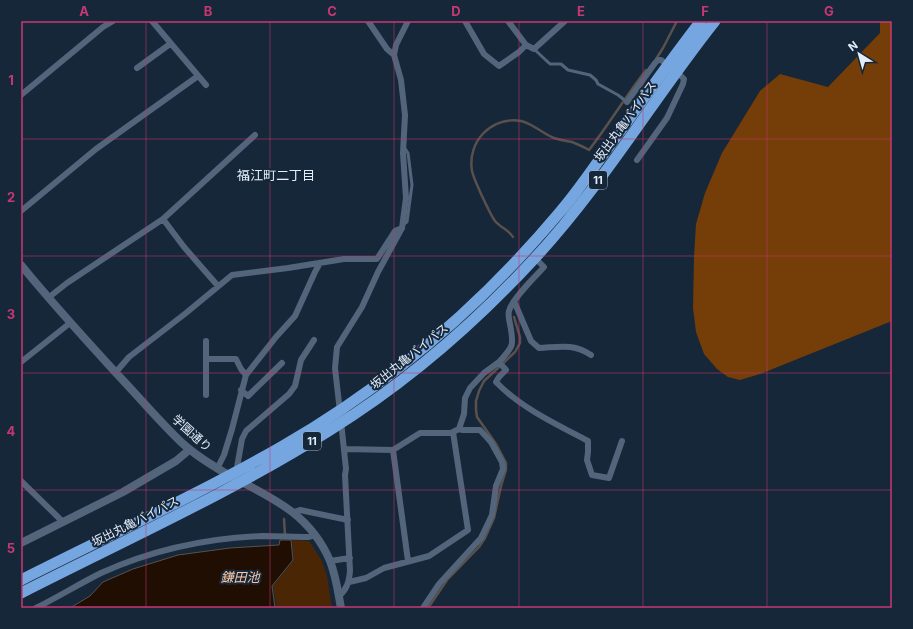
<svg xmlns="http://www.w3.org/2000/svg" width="913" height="629" viewBox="0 0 913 629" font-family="Inter,'Noto Sans JP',sans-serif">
<rect width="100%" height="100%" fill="#17273a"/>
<path fill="#4b2604" d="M292,540L309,541L322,561L327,576L332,608H277L273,586L294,560Z"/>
<path fill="#753d08" d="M880,21H892V321L760,374L740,380L728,377L717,369L704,354L696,332L693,308L694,257L696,224L705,193L722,153L760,91L780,74L828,87L880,33Z"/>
<path fill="#200e02" stroke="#5a514c" d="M280,540H291L293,560L272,586L275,608H70L90,596L103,582L133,569L178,555L230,548L279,545Z"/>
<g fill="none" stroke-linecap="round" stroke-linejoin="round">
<path stroke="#5a514c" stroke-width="2.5" d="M656,59L663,48L677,21
M513,237C509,230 501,228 495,221C490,214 474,180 472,171C467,142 491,116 521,121C532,123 543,134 554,138C560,140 566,141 572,142C578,144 583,147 589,150C609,124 626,96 646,70
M284,519L285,535
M428,608L447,580L479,547L485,538L494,518L501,486L506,470V463L496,444L477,417L476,410V401L479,391L484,381L515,352L520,343V337L514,317"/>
<path stroke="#53657b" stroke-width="3" d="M534,49L550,64H561L568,70L590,75L596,80L598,84L618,95L627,102
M404,224L407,222L412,185L408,153L404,147"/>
<path stroke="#53657b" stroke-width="6" d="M152,21L206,85
M368,21L387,49L394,55
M465,21L484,54L499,66L519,52L526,45
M508,21L526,45L534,49L565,21
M137,68L170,44
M21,95L103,27L113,21
M627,102L655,63L658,60H661L676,71L684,79L683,84L667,118L637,160
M21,211L96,149L198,76
M163,219L184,247L218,286
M48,298L67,283L163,219L255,135
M514,301L531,341L539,348C559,347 573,343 591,355
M206,341V395
M206,359H236L241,369L246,375
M21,362L70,323
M499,362C514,346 514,345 510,324C509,320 508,315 509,311C512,299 535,277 544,267L535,258
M116,372L129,357L186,313L232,275L288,268L344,259H377L395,231L402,228
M241,390L248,396L282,363
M340,412L335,368L337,347L362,307L378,272L402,228L406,198L403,153L405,115L401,80L394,55L396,45L408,21
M459,429L464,414L465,398L470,388L484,373L499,362L506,370L499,377L496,382C521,408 556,424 588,441V452L587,460L592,475L609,478L622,441
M345,449L393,450L420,433H451L459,429L463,430H480L491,442L502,462L503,469L496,486L492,515L481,538L439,584L423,608
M393,450L408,561
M217,469L224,455L232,429L246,375L276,337L295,316L315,272L320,263
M236,473L242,439L246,431L289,394L295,386L301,360L314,340
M21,481L63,522
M294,512L300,510L348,520
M330,561L350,558
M349,582L366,578L384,568L429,556L468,530L453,432
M339,596C347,589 349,582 350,571L345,475L346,469L341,421
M36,608C58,597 79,584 101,573C152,550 208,538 263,536C279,536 294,537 309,537L315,535"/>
<path stroke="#53657b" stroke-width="8" d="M21,265C52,303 84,338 117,374C139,397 159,421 181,442C197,457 216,468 234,478C275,499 311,516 330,561C336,576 338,592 341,608
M21,543L123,492L176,461L189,450"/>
<path stroke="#76a6e0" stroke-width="11" d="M21,580C108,536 197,495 281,447C387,386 481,306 559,213C573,197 585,180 597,163C632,116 665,67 701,21
M21,593C125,540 232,492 330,430C406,383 474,324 534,259C602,186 653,99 715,21"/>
</g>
<path fill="none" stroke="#c73873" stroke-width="1" stroke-opacity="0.55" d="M146,21V608M270,21V608M394,21V608M519,21V608M643,21V608M767,21V608M21,139H892M21,256H892M21,373H892M21,490H892"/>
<g text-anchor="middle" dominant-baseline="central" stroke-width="4" stroke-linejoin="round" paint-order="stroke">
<g fill="#17273a" stroke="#a6b2c0" stroke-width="1">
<rect x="589" y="171" width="18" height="18" rx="3"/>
<rect x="303" y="432" width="18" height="18" rx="3"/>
</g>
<g font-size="11" font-weight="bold" fill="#e3edfa">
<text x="598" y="180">11</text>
<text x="312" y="441">11</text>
</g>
<g font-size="12" fill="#e3edfa" stroke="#17273a">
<text transform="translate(625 121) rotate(-54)">坂出丸亀バイパス</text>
<text transform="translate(409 356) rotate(-39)">坂出丸亀バイパス</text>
<text transform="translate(192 433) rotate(42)">学園通り</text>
<text transform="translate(135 521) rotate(-27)">坂出丸亀バイパス</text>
</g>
<g font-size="13" fill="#e3edfa" stroke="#17273a">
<text x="276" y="175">福江町二丁目</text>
</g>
<g font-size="13" font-style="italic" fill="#fac7a2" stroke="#17273a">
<text x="240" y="577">鎌田池</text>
</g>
</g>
<rect width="913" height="629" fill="none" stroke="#17273a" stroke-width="44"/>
<g transform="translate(859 54) rotate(323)" stroke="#17273a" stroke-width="3" paint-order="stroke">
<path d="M0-3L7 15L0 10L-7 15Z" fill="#e3edfa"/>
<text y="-6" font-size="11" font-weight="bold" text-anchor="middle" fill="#e3edfa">N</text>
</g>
<rect x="22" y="22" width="869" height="585" fill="none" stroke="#c73873" stroke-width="1.5"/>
<g font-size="13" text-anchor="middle" font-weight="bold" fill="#c73873">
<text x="84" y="16">A</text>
<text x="208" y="16">B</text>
<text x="332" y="16">C</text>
<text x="456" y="16">D</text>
<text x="581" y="16">E</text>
<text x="705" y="16">F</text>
<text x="829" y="16">G</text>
<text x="11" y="85">1</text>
<text x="11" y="202">2</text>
<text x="11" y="319">3</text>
<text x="11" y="436">4</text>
<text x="11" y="553">5</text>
</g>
</svg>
